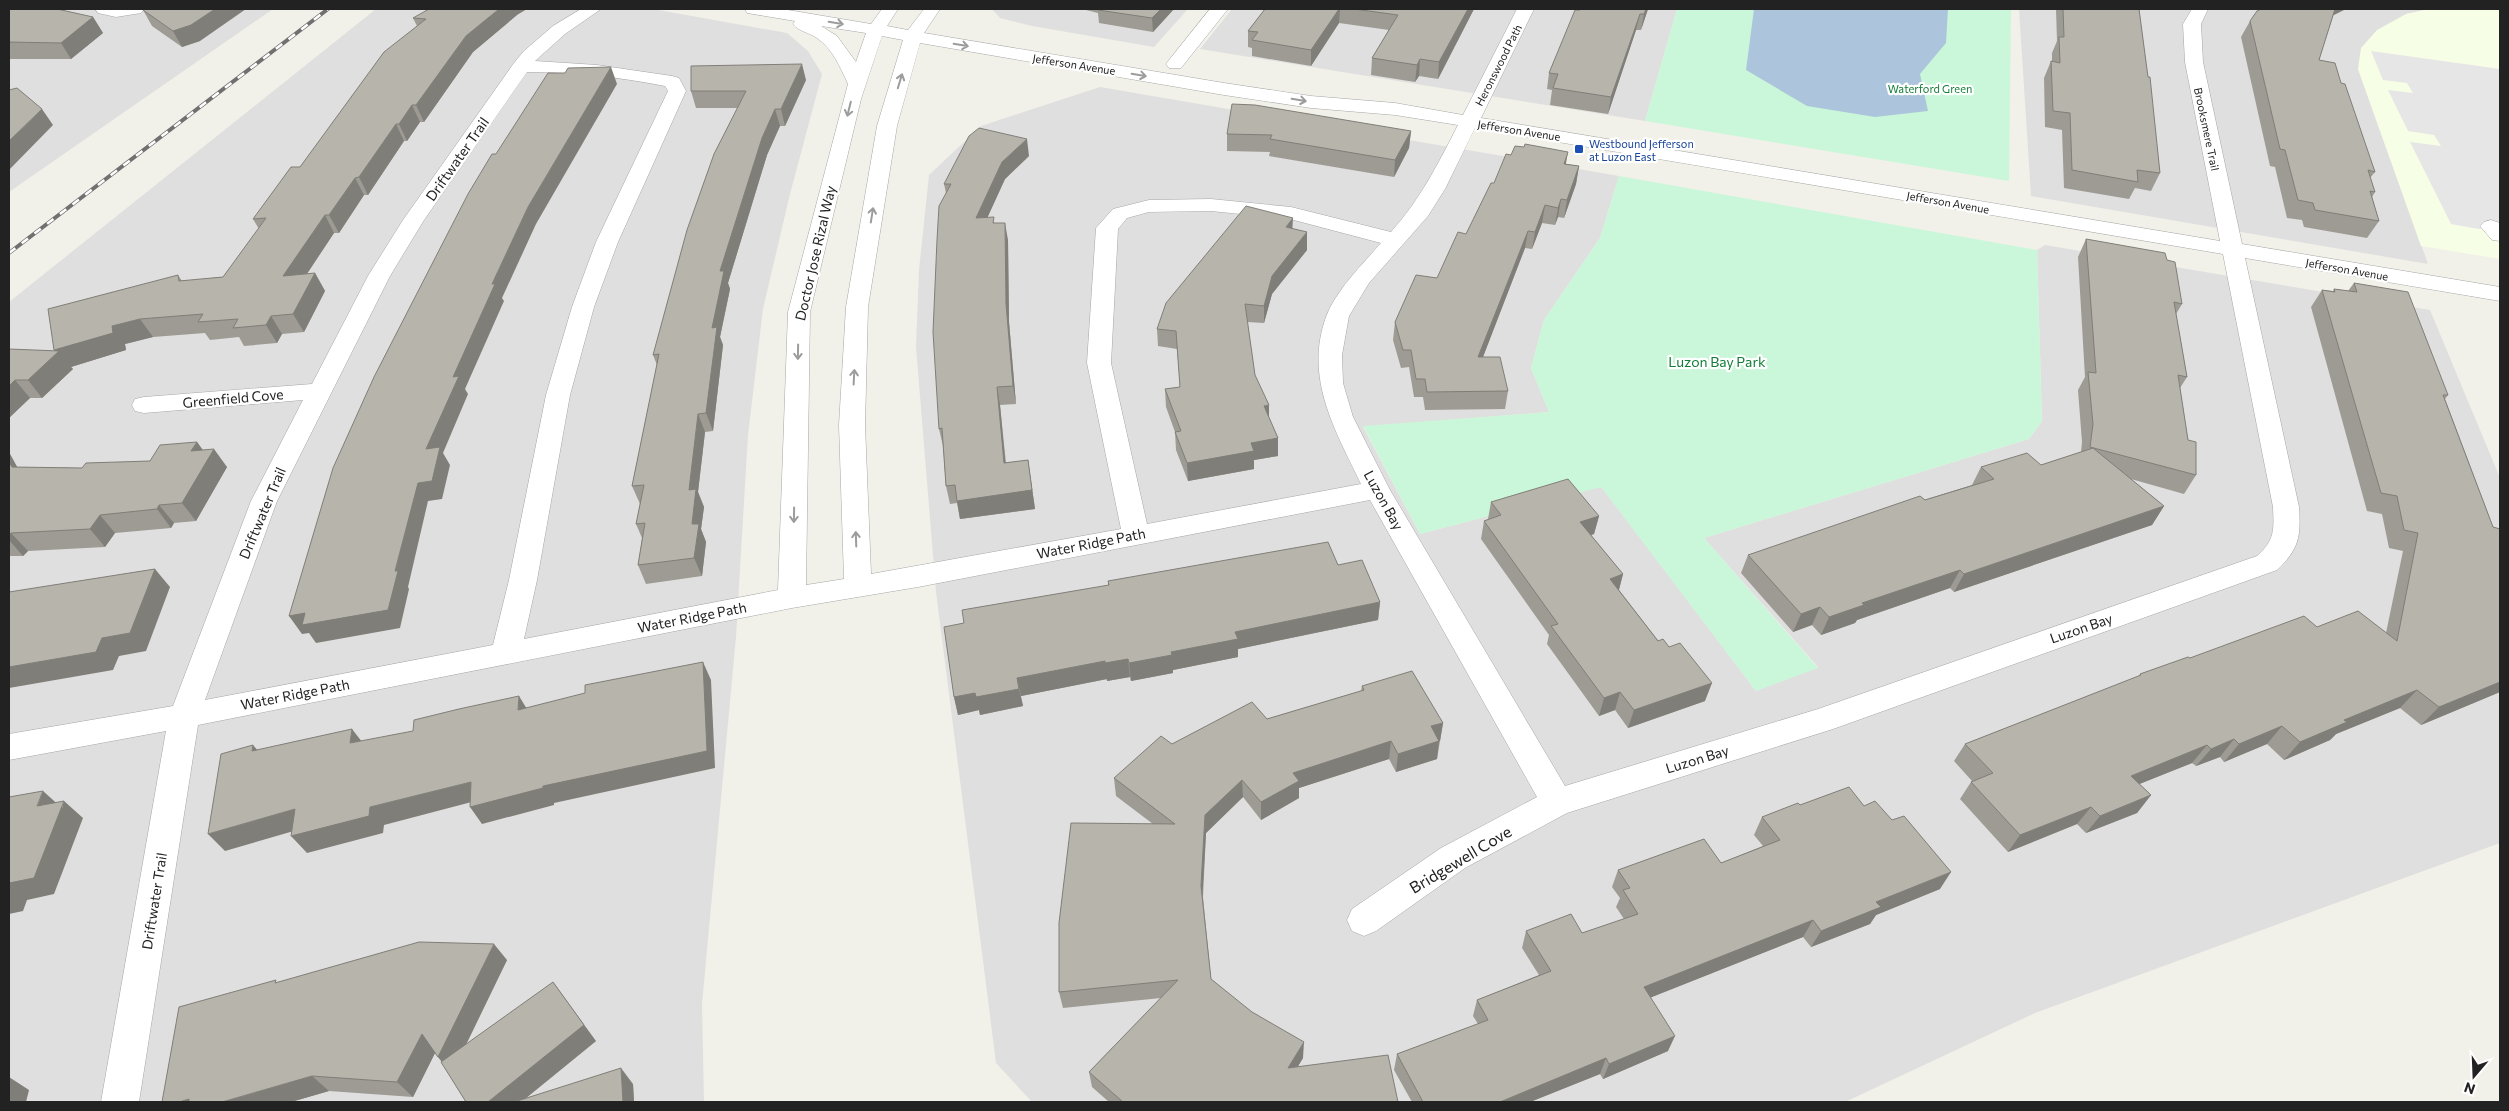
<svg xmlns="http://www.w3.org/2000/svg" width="2509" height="1111" viewBox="0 0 2509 1111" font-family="Commissioner,sans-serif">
<rect width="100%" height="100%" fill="#f1f1e9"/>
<path fill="#e0dfdf" d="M9,9H273L9,192Z
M376,9H653L787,33L808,51L822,74L790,194L763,309L748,435L736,637L702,1004L704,1102H9V302Z
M992,9H1188L1154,47L1032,26L1000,18Z
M1232,9H1677L1645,121L1200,49Z
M2019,9H2429L2406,14L2358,69L2428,264L2031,196Z
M1100,87L1619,176L1600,238L1544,320L1531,368L1549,412L1363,427L1420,534L1601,486L1756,691L1818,667L1704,538L2029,439L2042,421L2037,250L2045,245L2430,310L2500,478V843L2035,1013L1845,1102H1032L996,1063L936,592L916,347L919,270L929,175L981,126Z"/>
<path fill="#f7fee6" d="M2429,9H2500V259L2421,246L2358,69L2361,48L2377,30L2406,14Z"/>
<path fill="#caf7d9" d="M1677,9H2011L2009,181L1645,121Z
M1619,176L2037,250L2042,421L2029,439L1704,538L1818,668L1756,691L1601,487L1420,534L1363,426L1549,412L1531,368L1544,320L1600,238Z"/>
<path fill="#e6e6e6" d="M2371,51L2500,69V225L2479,229L2451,224L2410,142L2441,146L2434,135L2408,131L2388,90L2413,93L2407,83L2383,80Z"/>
<path fill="#acc5dc" d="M1754,9H1948L1946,43L1920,74L1928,111L1875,117L1807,106L1746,70Z"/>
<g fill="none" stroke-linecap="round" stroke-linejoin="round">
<defs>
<path id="minor" d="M95,9H144L141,13L116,17L98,13Z
M581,9H601L565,34L535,61L597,65L672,76L679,78L686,91L618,242L594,307L570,395L537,580L524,639L778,590L788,312L848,84C840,67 833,49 817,38C810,33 798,31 793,24L795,21L747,13L745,9H782L871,24L882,9H898L887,26L908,30L924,9H940L924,33L1224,83L1311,96L1395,103L1463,115L1517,9H1534L1481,118L2220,241L2185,62L2183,24L2192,9H2208L2201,24L2203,62L2242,244L2500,287V301L2245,258L2299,507C2301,537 2299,549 2277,570L1833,729L1567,813L1465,868L1376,931L1364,936L1352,931L1347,920L1352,909L1441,848L1537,797L1370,500L918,587L792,608L198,725L139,1102H101L166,731L9,760V734L173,706L251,501L303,400L144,413L135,411L132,405L135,399L144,397L312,384L368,276L403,220L514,63L524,51L553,26ZM821,26L866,33L856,62L837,36ZM882,36L903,40L877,126L846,307L839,425L844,579L806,585L810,312L861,99ZM920,43L1224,95L1311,108L1395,115L1458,125C1438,164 1420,200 1391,232L1291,207L1211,199L1149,200L1113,209L1096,228L1087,363L1121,529L871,574L865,425L868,307L897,126ZM527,72C574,72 619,77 665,86L668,91L596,242L572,307L546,395L509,580L493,645L205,700L277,501L390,276L424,220ZM1475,128L2223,254L2273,507C2274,530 2275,540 2257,556L1818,709L1565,786L1390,490L1353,417L1343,383L1342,355L1349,316L1369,283L1428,216L1445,189ZM1211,211L1290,219L1381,243C1363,264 1336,290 1326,317C1304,378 1335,430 1361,484L1147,524L1111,363L1118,229L1127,218L1149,212Z
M1210,9H1228L1181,68H1169L1166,64L1169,60Z
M2491,220L2500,223V241L2492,240L2480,226L2484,222Z"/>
</defs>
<use href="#minor" stroke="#a6a6a6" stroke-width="1"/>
<use href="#minor" fill="#fff" fill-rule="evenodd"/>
<defs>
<path id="rail" d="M9,253L328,9"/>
</defs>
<use href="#rail" stroke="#707070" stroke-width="4"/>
<use href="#rail" stroke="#fff" stroke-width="2.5" stroke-dasharray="8" stroke-linecap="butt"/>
</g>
<path fill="#9d9b93" d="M9,9L93,17L103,33L71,59H9Z
M1082,9H1174L1153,32L1099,23L1098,13Z
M1265,9H1474L1438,79L1419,76L1415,82L1371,75L1372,58L1389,30L1339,23L1311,66L1252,56V48L1248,47V31Z
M1648,9L1641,30H1636L1608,114L1550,105L1552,90L1547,89L1549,73L1580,10Z
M2056,9H2139L2160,173L2151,191L2135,188L2129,199L2064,188L2062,130L2045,127L2044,78L2051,61L2052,62V53L2057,41Z
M143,10L200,41L182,47L152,26Z
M517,15L473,52L424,122H420L407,141H404L368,195H364L339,233H334L307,274L315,273L325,291L304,332L282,334L277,343L244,346L239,337L210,340L205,333L153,337L125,344L126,350L71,367L73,369L42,398H30L9,418V349L54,351L178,275L182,281L223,277L259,229L253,219L300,167L417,26L413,18Z
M2333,16L2319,60L2341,83L2375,172L2370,178L2375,192L2372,197L2379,221L2367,238L2304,227L2302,220L2287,218L2275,167L2270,166L2241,37L2250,21Z
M806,80L785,126H780L767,155L728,283L730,289L720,337L723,345L713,431L705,432L698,492L704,507L701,529L706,542L702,576L646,584L638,565L642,538L636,524L640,504L632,486L657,365L653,355L738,108H696L691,91Z
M1411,131L1409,148L1394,177L1269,156L1270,152L1227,151V134Z
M1029,156L1005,179L987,218L995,223L1008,240L1009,322L1016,404L1000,405L1006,463L1028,460L1035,509L960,519L957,503L950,504L946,486L943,446L939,429L946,193L944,184Z
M1566,164L1579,166L1576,184L1564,218L1558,217L1555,225L1542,223L1532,249L1525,248L1483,357L1508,391L1505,409L1425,410L1423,397H1414L1409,367L1401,368L1393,340L1395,322L1437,278L1466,234L1494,183Z
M1292,229L1307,232V250L1272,294L1264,323L1247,322L1255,375L1269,418L1278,438V456L1254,460V469L1188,481L1176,450L1175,432L1166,407L1165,389L1180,387L1177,349L1158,346L1157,329Z
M2086,239L2167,260L2182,304L2176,314L2187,377L2180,388L2188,440L2196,475L2184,494L2131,479L2164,506L2152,525L1954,592L1950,588L1857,620L1855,623L1821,635L1812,625L1793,632L1741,573L1748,555L1972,485L1981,467L2041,465L2081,452L2082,442L2078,390L2085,377L2078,257Z
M2354,283L2448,395L2445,399L2493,527L2500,529V692L2421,725L2400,708L2336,734L2330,740L2284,760L2267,744L2224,762L2220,757L2196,766L2192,763L2139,784L2151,795L2137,813L2086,833L2077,824L2008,852L1960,799L1971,782L1972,781L1954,761L1965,744L2138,677L2140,674L2190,658L2317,627L2386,633L2403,551L2389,548L2382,514L2367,511L2311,307L2322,290L2333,291L2334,289L2348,291Z
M197,442L203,450L227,467L196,521L174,523L171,528L115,533L105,547L28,551L23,556H9V450L10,454L17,467L82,468L150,461Z
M1491,502L1599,516L1594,534L1591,535L1623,574L1619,590L1705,701L1628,728L1615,710L1599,716L1547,644L1549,635L1481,539L1484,521L1488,519Z
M1338,565L1380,602L1378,620L1238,649V657L1173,670V673L1131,681L1130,677L1107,681V679L1021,696L1023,706L980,715L979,710L958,715L954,697L964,623L1108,586V581Z
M1362,686L1443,723L1437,759L1396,772L1389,759L1299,788V798L1261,820L1243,797L1206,833L1203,897L1211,979L1303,1058L1298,1066L1398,1102H1109L1092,1087L1089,1072L1161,998L1063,1008L1059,992L1153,824L1116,796L1114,778L1172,744L1267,719L1361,691Z
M1800,805L1864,806L1940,889L1876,915L1870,924L1811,947L1803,937L1651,997L1668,1051L1603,1079L1600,1074L1530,1102H1412L1394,1070L1397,1054L1478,1024L1473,1016L1477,1000L1539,975L1522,948L1526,931L1582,933L1624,919L1616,907L1620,898L1612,887L1618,870L1721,863L1763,846L1754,835L1762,817Z
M507,960L467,1043L596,1041L525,1099L633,1084L634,1102H466L441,1061L435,1053L413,1097L329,1091L291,1102L278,982Z"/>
<path fill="#807e78" d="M215,9H246L200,41L182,47L173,31Z
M499,9H527L517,15L473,52L424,122L416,105L466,36Z
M1161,9H1174L1153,32L1152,18Z
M1339,9H1340L1339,23L1311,66V50Z
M1468,9H1474L1438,79L1439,62Z
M1646,9H1648L1641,30L1644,14Z
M2334,9H2346L2328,18Z
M1640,14L1636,30L1608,114L1611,97Z
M93,17L103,33L71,59L61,43Z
M1420,59L1419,76L1415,82L1417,65Z
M802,64L806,80L785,126L781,109Z
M611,67L617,84L536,224L502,298L504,301L465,389L468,394L443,453L450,465L442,499L428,501L408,587L409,589L400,628L316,643L309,633L302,634L289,616L395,571L426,449L453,377L492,284L528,207Z
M412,105L420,122L407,141L399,124Z
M42,109L53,125L9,170V141Z
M775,109L780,126L767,155L728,283L730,289L720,337L723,345L713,431L706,413L712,328L720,271L762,138Z
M396,124L404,141L368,195L359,177Z
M1411,131L1409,148L1394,177L1395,160Z
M1027,139L1029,156L1005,179L979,236L976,218L1002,162Z
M1568,152L1565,169L1564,164Z
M1579,166L1576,184L1564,218L1567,200Z
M355,178L364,195L339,233L329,215Z
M1561,199L1558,217L1555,225L1558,208Z
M1545,205L1542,223L1532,249L1535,232Z
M325,215L334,233L294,293L283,276Z
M1293,218L1292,235L1286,227Z
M1005,223L1008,240L1009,322L1016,404L1013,386L1006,304Z
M1528,231L1525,248L1476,375L1478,357Z
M1307,232V250L1272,294L1264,323V306L1272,276Z
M315,273L325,291L304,332L293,314Z
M271,316L282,334L277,343L266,325Z
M140,319L153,337L125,344L126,350L71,367L73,369L42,398L28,380L56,354L54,350L112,326Z
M15,380L30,398L9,418V386Z
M997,387L1000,405L1007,481L1004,463Z
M1269,405V424L1264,406Z
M698,414L705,432L698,492L704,507L701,529L706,542L702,576L694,558L689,490Z
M1278,438V456L1254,460V469L1188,481L1187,463L1251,443Z
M197,442L208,458L214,449L227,467L196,521L182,503L191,451Z
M9,450L10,454L27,485L12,467L9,462Z
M1028,460L1035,509L960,519L957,501Z
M159,505L174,523L171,528L157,509Z
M2164,506L2152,525L1954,592L1964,574Z
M100,515L115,533L105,547L90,529Z
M1599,516L1594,534L1576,540L1580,522Z
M11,533L28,551L23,556L9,540V536Z
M155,569L170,587L146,651L119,656L113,670L9,688V667Z
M1960,570L1950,588L1857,620L1855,623L1821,635L1829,617L1862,603Z
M1623,574L1618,593L1610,579Z
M1380,602L1378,620L1238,649V657L1173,670V673L1131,681L1129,663L1171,652L1235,632Z
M1820,607L1812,625L1793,632L1801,614Z
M1128,659L1130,677L1107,681L1105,663Z
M1105,661L1107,679L1021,696L1017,678Z
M703,662L711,680L715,768L554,803V805L482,824L470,807L543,786Z
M2500,682V692L2421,725L2439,707Z
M1712,683L1705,701L1628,728L1634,710Z
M1019,689L1023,706L980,715L979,710L958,715L954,697L975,693Z
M2417,690L2400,708L2336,734L2330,740L2284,760L2300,742L2344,720Z
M1620,692L1615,710L1599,716L1604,698Z
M519,696L530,714L518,710Z
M1443,723L1440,741L1428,744L1431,726Z
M2282,726L2267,744L2224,762L2239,744Z
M352,729L366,747L350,743Z
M2234,739L2220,757L2196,766L2211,749Z
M1391,741L1389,759L1299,788V798L1261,820V802L1293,773Z
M1439,741L1437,759L1396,772L1398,754Z
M253,745L269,763L252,751Z
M2207,745L2192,763L2117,793L2131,776Z
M1242,780L1243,797L1206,833L1202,902L1201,886L1205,815Z
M471,782L483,799L384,825L383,833L307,853L291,836L370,807Z
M43,791L62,808L64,801L83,818L54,894L27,900L23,911L9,914V883Z
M2151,795L2137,813L2086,833L2100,816Z
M2091,807L2077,824L2008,852L2020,835Z
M295,809L311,826L225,851L208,834Z
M1951,872L1940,889L1876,915L1870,924L1811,947L1821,931L1876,902Z
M1813,920L1803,937L1637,1003L1644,987Z
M494,944L507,960L452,1073L438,1057Z
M553,982L596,1041L521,1102H488Z
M422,1034L437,1049L413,1097L397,1082Z
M1675,1036L1668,1051L1603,1079L1609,1064Z
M1304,1042L1303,1058L1288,1083V1068Z
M1606,1058L1600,1074L1530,1102H1499Z
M621,1068L633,1084L634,1102H623Z
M312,1076L329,1091L291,1102H222Z
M9,1077L29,1090L26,1102H9Z
M189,1099L194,1102H179Z"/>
<path fill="#b7b4ab" stroke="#807e78" d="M9,9H57L93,17L61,43L9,42Z
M146,9H215L191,25L173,31L143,10Z
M429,9H499L466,36L416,105H412L399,124H396L359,177L355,178L329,215H325L283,276L315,273L293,314L271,316L266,325L233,328L238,319L198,322L203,314L140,319L112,326L113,333L54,350L48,309L178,275L179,281L223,277L266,218L253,219L291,167H300L384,52L426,19L413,18Z
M1098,9H1161L1152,18L1098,10Z
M1265,9H1339L1311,50L1252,40L1258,32L1248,31Z
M1354,9H1468L1439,62L1420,59L1417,65L1372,58L1398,15Z
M1580,9H1646L1644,14H1640L1611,97L1553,88L1558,74L1549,73L1575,10H1580Z
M2063,9H2139L2148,77H2150L2160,173L2137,170L2138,182L2072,170L2070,113L2053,111L2051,61L2060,63L2059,37H2064Z
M2261,9H2335L2319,60L2335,63L2341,83L2345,84L2375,172L2368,170L2375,192L2370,191L2379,221L2315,210L2313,203L2298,200L2285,150L2280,149L2250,21L2257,11Z
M802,64L781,109H775L762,138L720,271H724L712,328L717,327L706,413L698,414L689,490L696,489L692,524H699L694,558L638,565L645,523L636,524L644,485L632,486L659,354L653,355L687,230L714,154L746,91H691V66Z
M611,67L528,207L492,284H495L453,377L459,376L426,449L440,447L432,481L418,483L395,571H398L388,610L302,625L305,613L289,616L333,468L374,377L468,194L492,154H496L548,73H565L568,68Z
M17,88L42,109L9,141V90Z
M1232,104L1255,105L1411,131L1395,160L1270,139L1272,135L1227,134Z
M979,128L1027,139L1002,162L976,218L994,217L993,223H1005L1006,304L1013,386L997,387L1004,463L1028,460L1032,490L957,501L955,485L946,486L942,428L939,429L933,332L937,240L939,206L951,184H944L969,136Z
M1525,144L1568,152L1564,164L1579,166L1567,200L1561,199L1558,208L1545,205L1535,232L1528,231L1478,357H1500L1508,391L1427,392L1425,379H1416L1411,350H1403L1395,322L1416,275L1437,278L1458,232L1466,234L1491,183H1494L1506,154L1511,155L1515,146L1524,147Z
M1246,206L1293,218L1286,227L1307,232L1272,276L1264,306L1245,304L1255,375L1269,405L1264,406L1278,438L1251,443L1254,451L1187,463L1175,432L1181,431L1165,389L1180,387L1176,331L1157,329L1166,303Z
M2086,239L2165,253L2167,260L2175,262L2182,304L2174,302L2187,377L2178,375L2188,440L2196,442V475L2090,447L2093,424L2088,372L2096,373Z
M2354,283L2408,292L2448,395H2443L2493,527L2500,529V682L2439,707L2417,690L2344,720L2347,722L2300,742L2282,726L2239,744L2234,739L2211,749L2207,745L2131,776L2151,795L2100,816L2091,807L2020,835L1971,782L1993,773L1965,744L2141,675L2140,674L2188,657L2190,658L2304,616L2317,627L2358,611L2397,641L2418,533L2404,530L2397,496L2381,493L2322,290L2335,292L2334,289L2357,292Z
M9,349L59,351L28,380H15L9,386Z
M197,442L191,451L214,449L182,503L159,505L157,509L100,515L90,529L11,533L9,536V462L12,467L82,468L86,463L150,461L160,445Z
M2093,448L2164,506L1964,574L1960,570L1862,603L1864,605L1829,617L1820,607L1801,614L1748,555L1920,496L1925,500L1994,479L1981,467L2027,453L2041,465Z
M1568,479L1599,516L1580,522L1623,574L1610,579L1658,641L1663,639L1669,647L1680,643L1712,683L1634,710L1620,692L1604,698L1551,626L1558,624L1484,521L1501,515L1491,502Z
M1328,542L1338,565L1362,560L1380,602L1235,632L1238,639L1171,652L1172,655L1129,663L1128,659L1105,663V661L1017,678L1019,689L976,697L975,693L954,697L944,627L964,623L962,610L1109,585L1108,581Z
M155,569L130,633L102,638L96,652L9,667V592Z
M703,662L707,751L543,786V788L470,807L471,782L370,807L369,816L291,836L295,809L208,834L221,754L253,745L252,751L352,729L350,743L413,731L414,720L459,709L519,696L518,710L585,693V685Z
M1412,671L1443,723L1431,726L1439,741L1398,754L1391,741L1293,773L1299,781L1261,802L1242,780L1205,815L1201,886L1211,979L1252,1012L1304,1042L1288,1068L1388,1055L1398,1102H1123L1089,1072L1178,980L1059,992V923L1071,823L1175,824L1114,778L1161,736L1172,744L1252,702L1267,719L1364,690L1362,686Z
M1849,787L1864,806L1875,801L1892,820L1904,816L1951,872L1876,902L1881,907L1821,931L1813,920L1644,987L1675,1036L1609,1064L1606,1058L1500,1102H1423L1397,1054L1488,1020L1477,1000L1551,971L1526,931L1571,914L1582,933L1638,914L1623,890L1630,888L1618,870L1704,839L1721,863L1780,840L1762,817L1798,803L1800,805Z
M43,791L37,806L64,801L34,878L9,883V797Z
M419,942L494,944L438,1057L422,1034L397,1082L312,1076L222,1102H189V1099L179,1102H162L179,1007L276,980L275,983Z
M553,982L584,1025L488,1102H466L441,1062Z
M621,1068L623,1102H514Z"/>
<defs><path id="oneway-shaft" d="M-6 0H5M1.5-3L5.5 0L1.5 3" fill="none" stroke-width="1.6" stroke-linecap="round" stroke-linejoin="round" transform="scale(1.25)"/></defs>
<g stroke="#9c9c9c">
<use href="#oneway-shaft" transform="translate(836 23) rotate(10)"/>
<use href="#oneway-shaft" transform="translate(961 45) rotate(10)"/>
<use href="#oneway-shaft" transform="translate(1139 75) rotate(9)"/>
<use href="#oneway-shaft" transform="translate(900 81) rotate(-73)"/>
<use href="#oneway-shaft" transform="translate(1299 100) rotate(9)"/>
<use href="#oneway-shaft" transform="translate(849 109) rotate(104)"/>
<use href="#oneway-shaft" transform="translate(872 215) rotate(-81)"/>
<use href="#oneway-shaft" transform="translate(798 352) rotate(91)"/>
<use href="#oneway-shaft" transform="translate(854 377) rotate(-87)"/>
<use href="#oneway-shaft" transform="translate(794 515) rotate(91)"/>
<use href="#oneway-shaft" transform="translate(856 539) rotate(-92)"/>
</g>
<rect fill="#1a4fb4" stroke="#fff" stroke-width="2" x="1574" y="144" width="10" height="10" rx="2.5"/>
<g text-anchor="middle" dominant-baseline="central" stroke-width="4.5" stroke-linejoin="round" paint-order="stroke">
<g font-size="11" fill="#222" stroke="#fff">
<text transform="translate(1074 64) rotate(9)">Jefferson Avenue</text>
<text transform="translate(1498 65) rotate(-63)">Heronswood Path</text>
<text transform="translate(2207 129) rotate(78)">Brooksmere Trail</text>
<text transform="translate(1519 130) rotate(9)">Jefferson Avenue</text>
<text transform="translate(1948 202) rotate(10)">Jefferson Avenue</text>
<text transform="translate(2347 269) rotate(10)">Jefferson Avenue</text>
</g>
<g font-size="11" fill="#127d37" stroke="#fff">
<text x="1930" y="88">Waterford Green</text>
</g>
<g font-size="11" fill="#164399" stroke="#fff" text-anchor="start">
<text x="1589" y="143">Westbound Jefferson<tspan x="1589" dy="13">at Luzon East</tspan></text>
</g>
<g font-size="14" fill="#222" stroke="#fff">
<text transform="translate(457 159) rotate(-55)">Driftwater Trail</text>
<text transform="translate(815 253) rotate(-77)">Doctor Jose Rizal Way</text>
<text transform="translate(233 398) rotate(-5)">Greenfield Cove</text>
<text transform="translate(1384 500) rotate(61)">Luzon Bay</text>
<text transform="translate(262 513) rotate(-67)">Driftwater Trail</text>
<text transform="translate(1091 543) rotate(-11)">Water Ridge Path</text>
<text transform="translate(692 617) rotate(-11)">Water Ridge Path</text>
<text transform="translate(2081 628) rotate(-19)">Luzon Bay</text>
<text transform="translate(295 694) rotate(-11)">Water Ridge Path</text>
<text transform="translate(1697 759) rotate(-17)">Luzon Bay</text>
<text transform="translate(154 901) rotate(-81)">Driftwater Trail</text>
</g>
<g font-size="14" fill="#127d37" stroke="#fff">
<text x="1717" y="361">Luzon Bay Park</text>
</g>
<g font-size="16" fill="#222" stroke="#fff">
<text transform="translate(1460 859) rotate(-31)">Bridgewell Cove</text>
</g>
</g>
<rect width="2509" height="1111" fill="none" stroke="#222222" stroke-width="20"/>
<g transform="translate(2474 1076) rotate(199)" stroke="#ffffff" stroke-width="4" paint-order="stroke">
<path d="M0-4L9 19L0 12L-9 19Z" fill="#222222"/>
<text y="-8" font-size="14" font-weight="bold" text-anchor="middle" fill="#222222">N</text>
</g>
</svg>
